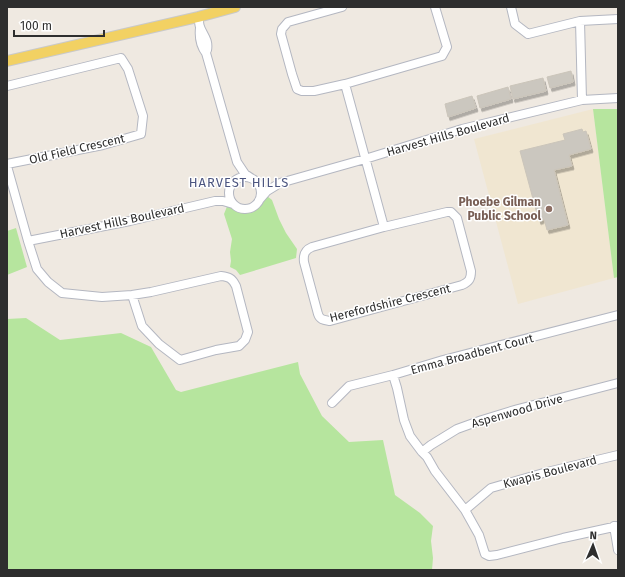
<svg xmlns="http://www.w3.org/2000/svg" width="625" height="577" viewBox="0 0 625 577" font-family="'Fira Sans',sans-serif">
<defs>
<filter id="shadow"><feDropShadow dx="2" dy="3.5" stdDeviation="0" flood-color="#0004"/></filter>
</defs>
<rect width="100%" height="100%" fill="#efe9e1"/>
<path fill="#f0e6d1" d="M593,109L614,278L518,304L474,139Z"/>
<path fill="#b6e59e" d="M593,109H618V277L614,278Z
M267,196L272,200L279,219L286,233L297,249L296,258L240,275L236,270L230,267L231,261L230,252L232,239L224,214L228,204C247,216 254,212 267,196Z
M16,228L27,267L7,275V231Z
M26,318L60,340L121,333L151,347L176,390L181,392L298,362L300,374L322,416L349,442L383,440L395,495L420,513L433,526L431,541L433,558L432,570H7V319Z"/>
<path fill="#cbc7bf" stroke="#cbc5ba" filter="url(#shadow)" d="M571,71L573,82L550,88L547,77Z
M543,78L546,91L513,99L510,86Z
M508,87L511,99L480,108L477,96Z
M472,96L476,108L448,117L445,104Z
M582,129L583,132L586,131L591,149L569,155L572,166L554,170L568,225L547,230L544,219L539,221L520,151L565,140L563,134Z"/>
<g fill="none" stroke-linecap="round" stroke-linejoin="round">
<defs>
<path id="minor" d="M342,7L288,22L282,29L281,34L292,74L297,89L302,91H314L345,84L442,56L447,47L435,7
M511,7L515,24L528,34L580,21L618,19
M198,17C199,20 199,24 200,27C203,35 209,40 207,50
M580,21L582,100
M200,28C199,37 200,45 206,53L237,162L245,174L251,178
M345,84L384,227L312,247C305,250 303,254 304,262L318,314C320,320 324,320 330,321L462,285C469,282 471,279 471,271L457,218L451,212H447L384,227
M7,86L121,58L128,69L143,116L141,134L103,145L7,164
M7,166L28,241L37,269L48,282L62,293L102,297L132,295L151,292L221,276C229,277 232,278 236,286L248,332L245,340L239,346L216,350L180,360L159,344L142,326L132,295
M229 193a16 16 0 1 1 32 0a16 16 0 1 1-32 0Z
M260,199L267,191L280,183L365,159L462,129L582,100L618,98
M28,241L130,221L215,201H223L233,204
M393,375L397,388L404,420L410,436L422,452L427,457L435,471L465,510L479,535L485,554L489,556L497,555L563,538L618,526
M332,403L349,386L393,375L443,360L618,315
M422,452L431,445L457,429L482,420L518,409L618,383
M465,510L491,488L547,472L618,455
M614,526L618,550"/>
<path id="major" d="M7,61L198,17L235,7"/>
</defs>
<use href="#minor" stroke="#b4b7c1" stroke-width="10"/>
<use href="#major" stroke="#c9c9c9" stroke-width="12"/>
<use href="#minor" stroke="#fff" stroke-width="8"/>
<use href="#major" stroke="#f2d163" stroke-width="10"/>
</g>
<circle fill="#8d6e63" stroke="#fff" stroke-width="1.5" cx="549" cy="209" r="4"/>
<g text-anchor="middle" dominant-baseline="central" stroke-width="3" stroke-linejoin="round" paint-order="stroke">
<g font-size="12" fill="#2e2e2e" stroke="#fff">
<text transform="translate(448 135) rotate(-16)">Harvest Hills Boulevard</text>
<text transform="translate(77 149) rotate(-13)">Old Field Crescent</text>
<text transform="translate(122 221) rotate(-12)">Harvest Hills Boulevard</text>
<text transform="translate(390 303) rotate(-14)">Herefordshire Crescent</text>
<text transform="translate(472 354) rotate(-15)">Emma Broadbent Court</text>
<text transform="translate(517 411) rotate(-16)">Aspenwood Drive</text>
<text transform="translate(550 472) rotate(-15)">Kwapis Boulevard</text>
</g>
<g font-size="12" font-weight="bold" fill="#785e54" stroke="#fff" text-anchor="end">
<text x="541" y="202">Phoebe Gilman<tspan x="541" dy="14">Public School</tspan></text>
</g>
<g font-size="13" letter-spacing="1" fill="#4d5680" stroke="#fff">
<text x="239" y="182">HARVEST HILLS</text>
</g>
</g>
<rect width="625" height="577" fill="none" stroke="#2e2e2e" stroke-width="16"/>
<g transform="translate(593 545) rotate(2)" stroke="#ffffff" stroke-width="3" paint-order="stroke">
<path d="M0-3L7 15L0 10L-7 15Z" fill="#2e2e2e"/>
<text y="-6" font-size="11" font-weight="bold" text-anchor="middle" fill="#2e2e2e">N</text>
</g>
<path d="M14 30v6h90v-6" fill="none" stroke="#2e2e2e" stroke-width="2"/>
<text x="20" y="30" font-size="12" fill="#2e2e2e" stroke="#ffffff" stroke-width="3" paint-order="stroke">100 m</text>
</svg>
